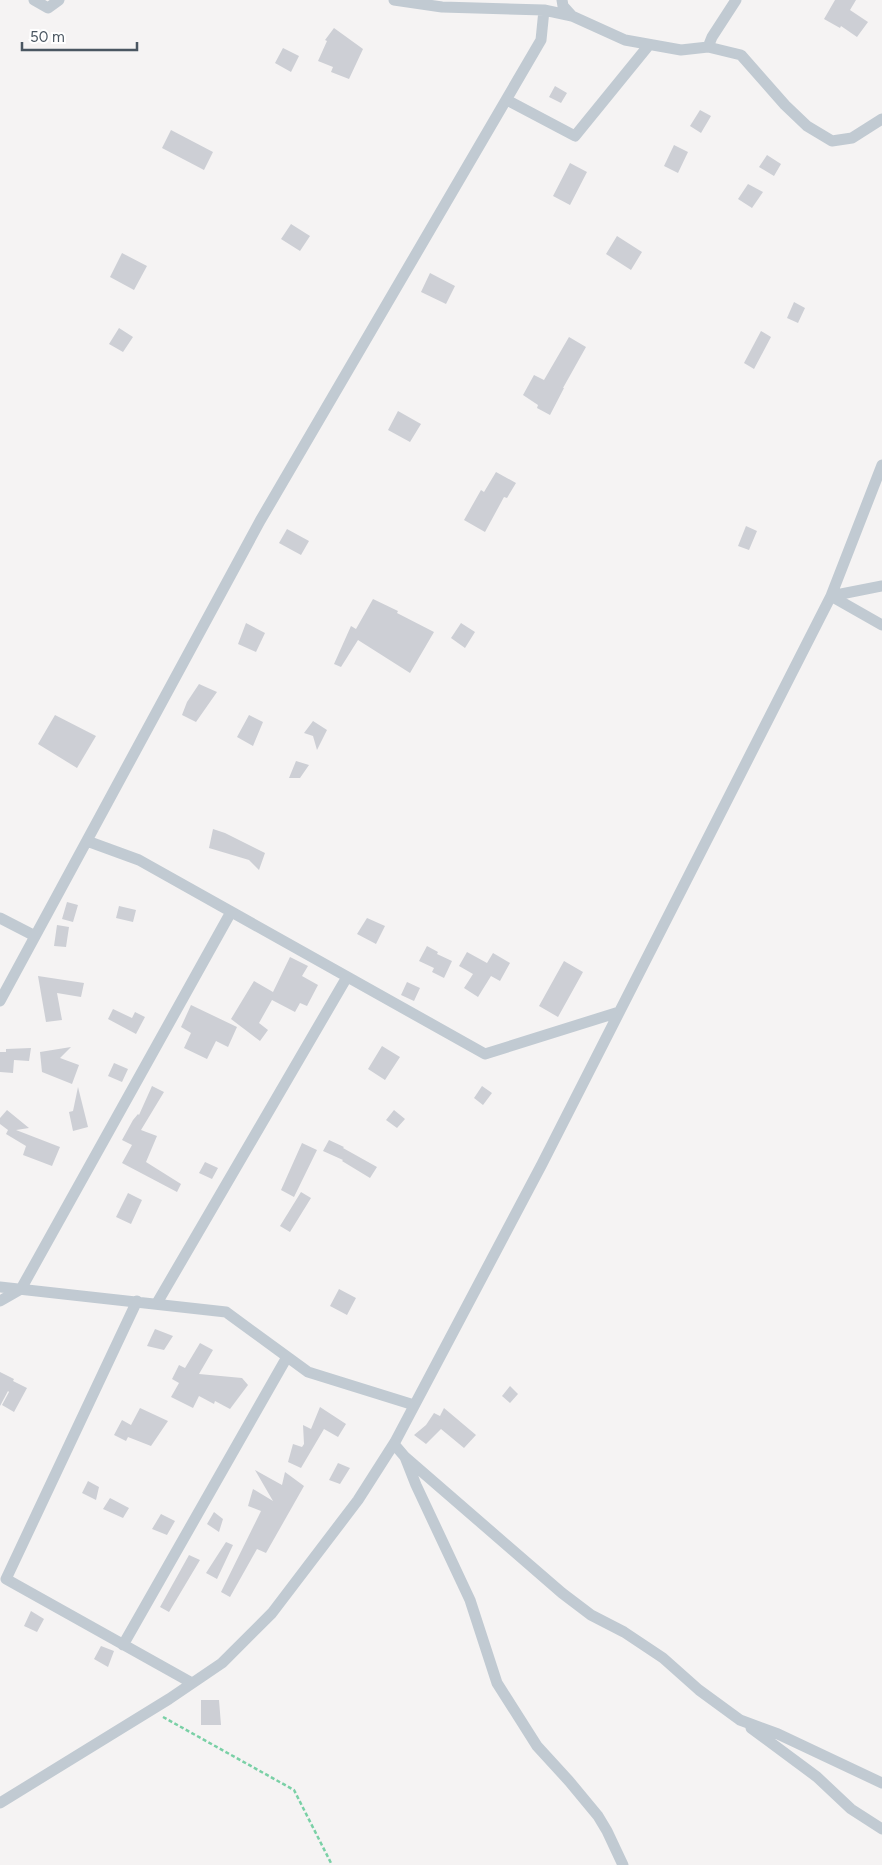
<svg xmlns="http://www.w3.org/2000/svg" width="882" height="1865" viewBox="0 0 882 1865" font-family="Figtree,sans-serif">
<rect width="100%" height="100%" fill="#f5f3f3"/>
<path fill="#cdcfd5" d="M835,0H856L850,10L868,22L857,37L841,26L840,28L824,19Z
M334,28L363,49L349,79L331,72L333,67L318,61L327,41L325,40Z
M283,48L299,56L291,72L275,63Z
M555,86L567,93L561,103L549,97Z
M700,110L711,116L701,133L690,126Z
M171,130L213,152L204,170L162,148Z
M674,145L688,152L678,173L664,166Z
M767,155L781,164L774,176L759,167Z
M570,163L587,172L570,205L553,196Z
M748,184L763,192L752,208L738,199Z
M291,224L310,236L300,251L281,239Z
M617,236L642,252L631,270L606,254Z
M122,253L147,266L134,290L110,277Z
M430,273L455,286L446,304L421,292Z
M794,302L805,308L798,323L787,318Z
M119,328L133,337L123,352L109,344Z
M761,331L771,337L754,369L744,363Z
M569,337L586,347L563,388H564L550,415L537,408L538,405L523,395L534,375L544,380Z
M398,411L421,424L410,442L388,430Z
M496,472L516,483L507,498L504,497L485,532L464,520L481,490L484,492Z
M746,526L757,531L749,550L738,546Z
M287,529L309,541L301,555L279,543Z
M373,599L398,611L397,613L434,632L410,673L358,640L341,667L334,664L351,626L356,629Z
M246,623L265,633L256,652L238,644Z
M461,623L475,632L465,648L451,638Z
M199,684L217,692L196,722L182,715L187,702Z
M55,715L96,736L77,768L38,744Z
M249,715L263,722L253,746L237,737Z
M313,721L327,730L317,750L313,736L304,733Z
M296,761L309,765L300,778H289Z
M213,829L225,833L265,853L259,870L249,860L209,848Z
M67,902L78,905L73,922L62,919Z
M119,906L136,910L133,922L116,918Z
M367,918L385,926L376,944L357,934Z
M57,925L69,927L66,947L54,946Z
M427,946L438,952L437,954L452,961L444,978L432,972L434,968L419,961Z
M467,952L487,963L493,953L510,963L500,981L491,976L478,997L464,988L473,974L459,966Z
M290,957L308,966L302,976L318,985L307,1006L300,1003L295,1012L272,1000L259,1023L268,1030L260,1041L231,1019L254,981L273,992Z
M564,961L583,972L558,1017L539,1006Z
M38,976L84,983L81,997L57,993L62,1020L46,1022Z
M407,982L420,988L414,1001L401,995Z
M191,1005L237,1027L228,1047L216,1041L207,1059L184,1048L191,1033L181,1027Z
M113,1009L132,1018L135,1012L145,1017L136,1034L108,1019Z
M382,1046L400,1057L385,1080L368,1069Z
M71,1047L60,1058L79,1065L72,1084L42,1072L40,1052Z
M31,1048L29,1061L14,1060L13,1073L0,1072V1052H6V1049Z
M114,1063L128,1069L122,1082L108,1076Z
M152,1086L164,1092L141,1130L157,1136L146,1162L181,1184L177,1192L122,1163L132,1145L122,1140L133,1120L138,1114L139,1115Z
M482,1086L492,1093L483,1105L474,1098Z
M78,1087L88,1127L73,1131L69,1112L73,1111Z
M7,1110L29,1128L16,1130L60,1147L52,1166L23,1155L26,1146L6,1134L8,1130L0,1124V1118Z
M394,1110L405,1119L397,1128L386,1120Z
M329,1140L344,1147L343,1148L377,1167L370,1178L342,1161L343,1160L323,1151Z
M302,1143L317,1150L294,1197L281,1190Z
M205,1162L218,1168L212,1179L199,1173Z
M301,1192L311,1198L290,1232L280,1226Z
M128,1193L142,1200L131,1224L116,1217Z
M339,1289L356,1298L347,1315L330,1306Z
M155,1329L173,1336L164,1350L147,1346Z
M200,1343L213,1350L199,1374L242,1378L248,1385L230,1409L215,1401L214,1404L199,1396L193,1408L171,1397L179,1383L172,1379L179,1365L185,1368Z
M0,1372L14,1379L13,1381L27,1388L14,1412L2,1405L9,1392L8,1391L0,1406Z
M510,1386L518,1394L510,1403L502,1396Z
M320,1407L346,1424L338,1437L324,1429L301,1468L288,1462L293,1444L302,1447L304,1444L303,1425L311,1429Z
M140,1408L168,1421L151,1446L128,1437L126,1441L114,1435L122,1420L131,1425Z
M444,1408L476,1435L464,1448L441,1429L426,1444L414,1435L426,1425L434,1413L440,1416Z
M338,1463L350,1468L340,1484L329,1480Z
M255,1470L282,1485L285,1472L304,1486L266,1553L257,1549L230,1597L221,1592L261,1511L248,1506L253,1489L273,1501Z
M88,1481L99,1487L96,1500L82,1493Z
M110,1498L129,1508L123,1518L103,1509Z
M214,1512L223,1519L219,1532L207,1524Z
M161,1514L175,1521L167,1535L152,1529Z
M226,1542L233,1545L217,1579L206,1573Z
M189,1555L200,1560L169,1612L160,1607Z
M31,1611L44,1619L37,1632L24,1626Z
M101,1646L114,1651L108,1667L94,1659Z
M201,1700H219L221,1725H201Z"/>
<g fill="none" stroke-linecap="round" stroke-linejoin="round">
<path stroke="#7ad0a6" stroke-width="2.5" stroke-dasharray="4 2.5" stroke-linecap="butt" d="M163,1717L294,1790L332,1865"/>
<path stroke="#c1cad2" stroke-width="11" d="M34,0L48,8L59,0
M394,0L442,7L544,10L572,16
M562,0L563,6L572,16L625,40L681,50L708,47L712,37L736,0
M708,47L741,55L785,105L807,126L832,141L852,138L882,119
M507,100L575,136L649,45
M831,596L882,625
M831,596L882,586
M87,841L139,860L485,1054L619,1012
M0,918L35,936
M0,1001L260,521L541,40L544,10
M0,1287L226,1312L308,1372L414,1405
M0,1301L21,1289L231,912
M137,1301L6,1579L192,1683
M157,1303L347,977
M394,1444L405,1457L416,1485L470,1600L497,1683L537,1746L569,1781L598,1816L607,1831L623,1865
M405,1457L562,1593L591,1615L624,1632L663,1658L699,1690L740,1720L778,1734L882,1783
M123,1645L287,1357
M751,1728L817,1777L851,1809L882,1829
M0,1803L169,1699L222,1663L272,1613L358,1500L395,1442L542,1164L831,596L882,465"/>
</g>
<path d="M22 42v8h115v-8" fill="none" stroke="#4a5661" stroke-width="2.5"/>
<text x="30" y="42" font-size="15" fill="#4a5661" stroke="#ffffff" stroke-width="4" paint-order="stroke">50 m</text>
</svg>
